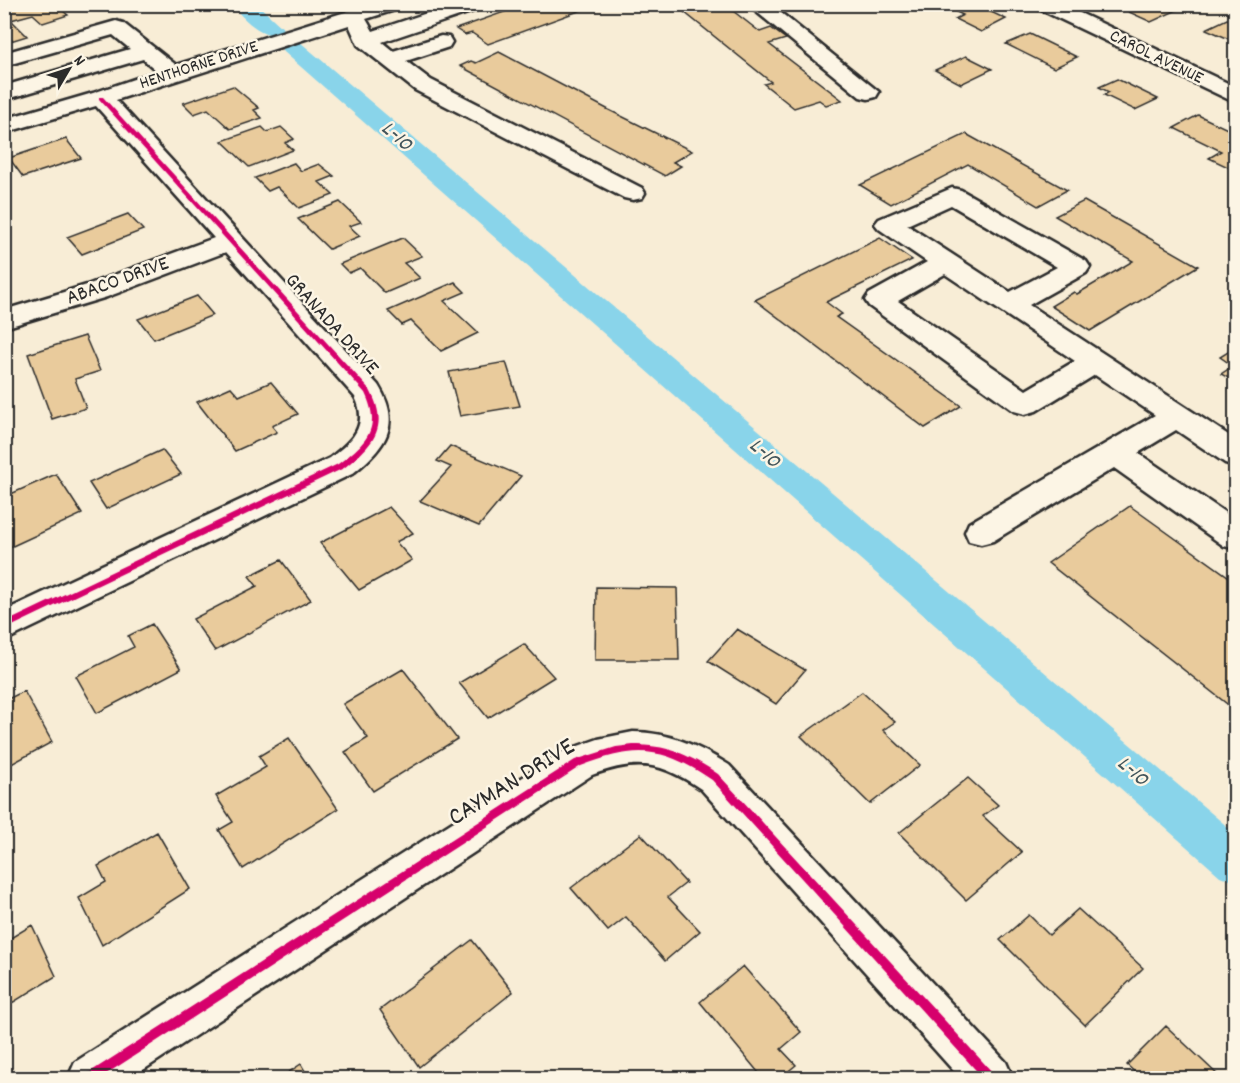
<svg xmlns="http://www.w3.org/2000/svg" width="1240" height="1083" viewBox="0 0 1240 1083" font-family="Dekko,sans-serif">
<rect width="100%" height="100%" fill="#f8edd6"/>
<filter id="ink" filterUnits="userSpaceOnUse"><feTurbulence type="fractalNoise" baseFrequency=".0167" numOctaves="2"/><feDisplacementMap in="SourceGraphic" scale="12" xChannelSelector="R" yChannelSelector="G"/><feConvolveMatrix kernelMatrix="1 2 1 2 8 2 1 2 1" color-interpolation-filters="sRGB"/></filter>
<g filter="url(#ink)">
<g fill="none" stroke-linecap="round" stroke-linejoin="round">
<path fill="#89d4ea" fill-rule="evenodd" d="M232,4H257L285,30L282,35C264,39 242,19 232,4Z
M292,40L300,42L1236,834V882L1220,876L284,52L280,47L284,42Z"/>
</g>
<path fill="#e9cb9c" stroke="#2b2b2b" stroke-width="1.5" d="M4,4H65L58,7L68,15L43,23L33,14L11,20L27,36L4,43Z
M527,4H598L488,44L472,33L465,35L456,29Z
M674,4H724L760,32L771,28L786,39L769,44L842,100L826,105L819,100L794,108L764,84L771,82Z
M939,4H974L1006,19L981,32L955,19L963,15Z
M1133,4H1188V5L1151,22L1129,12L1139,7Z
M1227,19L1236,22V42L1206,29Z
M1030,34L1077,57L1054,68L1006,44Z
M499,52L609,110L692,151L673,162L681,166L665,176L460,66L471,61L476,63Z
M966,56L992,69L961,84L935,70Z
M1117,79L1158,99L1135,110L1104,95L1109,92L1099,87Z
M233,86L259,108L254,110L262,118L230,129L208,109L194,114L183,103Z
M1198,115L1236,133L1233,137L1236,138V167L1232,169L1209,158L1221,151L1174,128Z
M262,127L267,132L281,127L294,139L285,143L293,150L249,167L222,141Z
M966,134L1067,190L1038,206L968,164L891,204L860,185Z
M66,139L81,158L23,177L9,158Z
M294,163L301,171L319,164L334,176L319,182L333,195L299,208L277,187L268,191L255,178Z
M1084,201L1198,266L1090,331L1051,306L1074,292L1077,294L1133,261L1055,216Z
M340,202L361,222L349,226L360,236L329,249L298,219Z
M128,214L143,230L82,254L67,237Z
M403,238L422,256L404,263L420,278L385,293L360,268L349,273L340,264Z
M880,238L912,260L826,302L842,314L836,317L961,406L925,428L755,300Z
M455,282L465,292L444,301L478,333L441,351L411,321L402,325L388,311Z
M197,296L213,315L154,339L138,319Z
M85,336L100,371L75,379L86,408L52,419L28,354Z
M1236,347V382L1221,374L1233,366L1220,357Z
M506,362L520,406L460,416L449,372Z
M271,382L298,414L272,426L277,432L235,451L197,402L231,387L239,396Z
M450,446L521,476L479,526L420,501L451,467L437,461Z
M162,450L181,474L106,509L89,483Z
M56,474L82,514L4,550V497Z
M1130,506L1236,582V703L1231,707L1048,563Z
M389,507L413,533L396,542L412,560L359,590L320,543Z
M281,560L311,600L215,651L193,619L257,586L249,576Z
M596,587L677,588L679,660H595Z
M152,624L181,669L97,713L76,676L134,647L128,636Z
M737,629L805,670L776,704L708,661Z
M524,644L554,677L488,718L459,683Z
M403,669L457,739L373,791L345,752L368,738L343,704Z
M24,691L52,742L4,768V701Z
M862,692L895,722L883,730L920,765L870,804L801,736Z
M289,738L338,809L243,869L219,830L233,822L216,796L266,767L259,756Z
M968,778L998,805L983,816L1022,852L966,900L899,833Z
M157,832L190,889L102,945L79,898L106,882L98,866Z
M641,834L686,883L668,897L700,931L665,961L626,917L608,931L571,888Z
M1078,909L1143,968L1085,1025L1000,940L1029,915L1049,935Z
M32,925L56,976L4,1008V942Z
M472,940L513,992L419,1067L380,1010Z
M743,966L801,1032L781,1049L796,1065L780,1078H763L700,1002Z
M1166,1026L1221,1078H1141L1127,1065Z
M301,1064L309,1078H280Z"/>
<g fill="none" stroke-linecap="round" stroke-linejoin="round">
<defs>
<path id="minor" d="M371,4H404L401,8L366,19L373,31L454,4H486L483,8L382,42L393,51L441,36L449,37L452,42L449,47L406,61L431,80L642,188L645,193L642,198L633,200L624,198L415,90L358,45L349,25L116,100L378,385C403,425 385,448 352,474L4,641V611L330,458C352,441 369,426 355,397L226,252L107,297L4,328V310L87,285L214,238L96,106L4,133V119L93,93L157,71L143,59L4,100V86L130,49L113,35L4,66V53L116,21L123,23L176,65Z
M747,4H770L879,92L876,97L868,99L860,97Z
M1034,4H1061L1236,87V103L1037,8Z
M952,188L961,190L1086,261L1090,267L1086,273L1029,305L1236,440V466L1225,463L1176,430L1138,453L1236,520V549L1224,546L1114,468L993,541L981,544L969,541L965,532L969,523L1155,415L1095,375L1036,411L1025,414L1014,411L869,306L865,300L869,294L927,262L879,229L875,224L879,219ZM951,205L1057,267L1010,292L907,225ZM945,274L1075,361L1026,390L898,301Z
M633,732C669,732 699,746 729,765L1006,1062L1013,1078H960L701,789C661,762 638,758 592,775L131,1078H68L75,1062L564,751L598,739Z"/>
</defs>
<use href="#minor" stroke="#2b2b2b" stroke-width="5"/>
<use href="#minor" fill="#fcf5e5" fill-rule="evenodd"/>
<defs>
<path id="cycleway" d="M99,97H103L370,390C390,428 373,445 344,468L4,630V623L338,464C366,443 382,429 365,393L99,99Z
M633,745C668,745 690,755 718,774L994,1074L995,1078H983L712,780C662,746 637,745 581,766L100,1078H86L87,1074L575,760L616,747Z"/>
</defs>
<use href="#cycleway" stroke="#fcf5e5" stroke-width="3"/>
<use href="#cycleway" fill="#d6006c" fill-rule="evenodd"/>
</g>
</g>
<g text-anchor="middle" dominant-baseline="central" stroke-width="5" stroke-linejoin="round" paint-order="stroke">
<g font-size="18" fill="#2b2b2b" stroke="#fcf5e5">
<text transform="translate(1156 58) rotate(26)">CAROL AVENUE</text>
<text transform="translate(199 66) rotate(-18)">HENTHORNE DRIVE</text>
</g>
<g font-size="21" fill="#2b2b2b" stroke="#fcf5e5">
<text transform="translate(118 282) rotate(-20)">ABACO DRIVE</text>
<text transform="translate(331 325) rotate(48)">GRANADA DRIVE</text>
</g>
<g font-size="22" font-style="italic" fill="#42555b" stroke="#fcf5e5">
<text transform="translate(396 137) rotate(41)">L-10</text>
<text transform="translate(764 454) rotate(41)">L-10</text>
<text transform="translate(1132 772) rotate(41)">L-10</text>
</g>
<g font-size="26" fill="#2b2b2b" stroke="#fcf5e5">
<text transform="translate(512 783) rotate(-32)">CAYMAN DRIVE</text>
</g>
</g>
<rect width="1240" height="1083" fill="none" stroke="#fcf5e5" stroke-width="24"/>
<rect x="12" y="12" width="1216" height="1059" fill="none" stroke="#2b2b2b" stroke-width="2" filter="url(#ink)"/>
<g transform="translate(69 69) rotate(51)" stroke="#fcf5e5" stroke-width="4.5" paint-order="stroke">
<path d="M0-4.5L10 22L0 15L-10 22Z" fill="#2b2b2b"/>
<text y="-9" font-size="16" font-weight="bold" text-anchor="middle" fill="#2b2b2b">N</text>
</g>
</svg>
